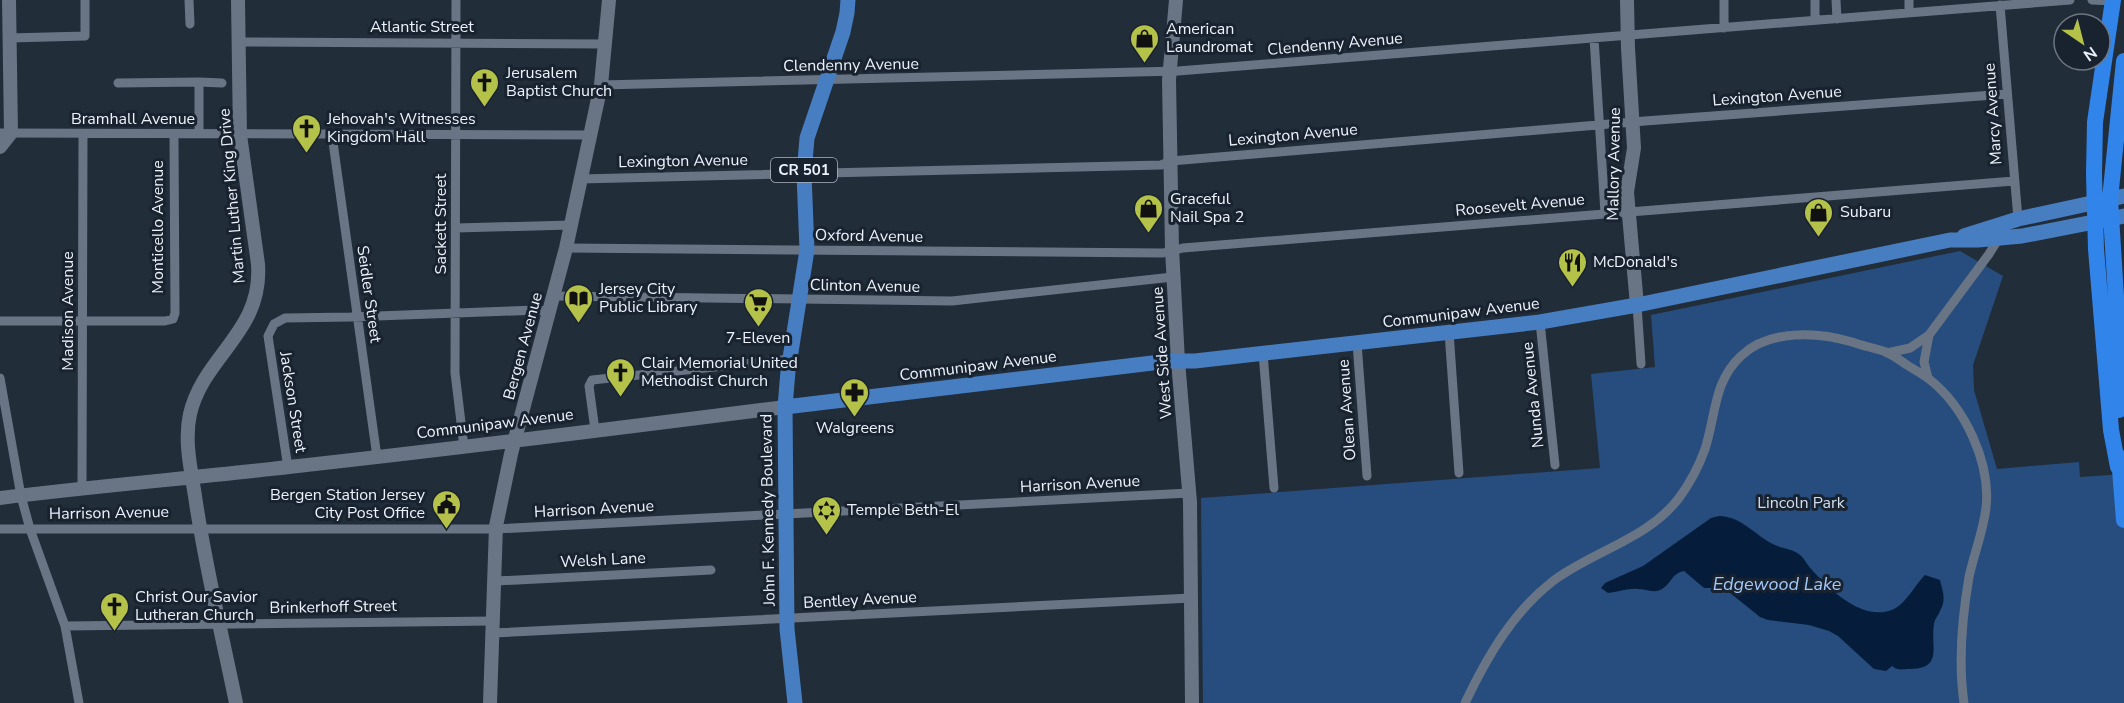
<svg xmlns="http://www.w3.org/2000/svg" width="2124" height="703" viewBox="0 0 2124 703" font-family="'Nunito Sans',sans-serif">
<rect width="100%" height="100%" fill="#222d3a"/>
<path fill="#264d7e" d="M1960,251L2003,276L1973,365L1974,390L1997,469L2079,462L2080,477L2124,474V703H1203L1201,498L1600,468L1591,374L1655,367L1651,315Z"/>
<path fill="#051d3b" d="M1719,516C1742,516 1755,536 1775,545C1783,549 1793,549 1800,555C1805,559 1807,565 1812,570C1830,590 1864,623 1894,609C1907,602 1915,585 1925,575L1940,580C1942,590 1947,599 1940,611C1938,616 1935,618 1934,624C1930,645 1944,669 1910,669C1902,669 1898,671 1892,666L1886,671L1874,669L1838,636L1829,631L1809,625L1768,620L1760,617L1724,588H1704L1684,571C1672,573 1671,584 1662,589C1654,594 1646,589 1638,589C1628,588 1618,592 1608,593L1601,588L1605,583L1643,566L1711,518Z"/>
<g fill="none" stroke-linecap="round" stroke-linejoin="round">
<path stroke="#697585" stroke-width="9" d="M189,0L190,24
M456,0L455,373L464,447
M1724,0V28
M1815,0V20
M1836,0L1837,19
M2092,0L2113,1
M2000,5L2018,219
M1909,13V0
M10,38L85,36V0
M1594,38L1605,213
M238,42L605,44
M199,82L222,83
M118,83L199,82V133
M601,85L1178,71L2070,0
M0,133L590,135
M332,135L377,457
M580,179L1161,165L1171,161L1645,121L2007,94
M456,228L571,225
M566,248L1163,253L1183,248L2014,181
M554,296L952,301L1173,277
M1637,305L1641,364
M0,321H165L173,319L175,313L174,135
M1540,322L1555,465
M1449,332L1459,473
M1357,343L1367,476
M1263,353L1274,488
M1887,353L1910,348L1929,335L1989,254L1999,238
M0,378L21,496L30,529L65,626L79,703
M1928,378L1924,362L1929,335
M595,430L589,386L592,380L791,359
M288,468L268,336L274,324L285,318L351,317L538,310L550,312
M82,488L83,134
M0,529H496L1189,493
M496,581L711,570
M65,626L494,621
M493,633L1191,598
M1465,703C1487,657 1512,613 1553,581C1593,551 1648,539 1679,498C1690,483 1699,466 1705,449C1716,416 1713,382 1741,356C1769,329 1818,332 1852,342C1863,346 1875,348 1886,352C1893,355 1901,361 1907,365C1915,370 1922,374 1929,379C1965,407 1991,463 1986,508C1983,532 1974,554 1969,577C1962,618 1958,662 1964,703"/>
<path stroke="#697585" stroke-width="14" d="M1176,0L1169,80L1172,249L1178,361L1190,502L1192,703
M1627,0L1628,48L1634,148L1627,192L1637,305
M0,147L11,133L9,0
M0,498C96,486 193,478 289,467C454,449 620,428 785,407
M236,703C222,634 205,566 195,496C191,470 184,441 190,414C204,355 263,332 258,264L240,135L238,0
M490,703L496,526L511,454L566,248L601,85L609,0"/>
<path stroke="#477ec2" stroke-width="15" d="M1964,236L2018,219L2124,196
M785,407L1169,361H1195L1540,322L1637,305L1950,240H1978L2022,236L2124,216
M795,703L787,629L785,407L788,371L807,250L804,174L807,138L843,32L847,13L848,0"/>
<path stroke="#3184ea" stroke-width="16" d="M2113,0L2095,122L2094,174L2096,249L2111,430L2118,467
M2119,410V345L2110,199L2124,61
M2119,457L2124,520"/>
</g>
<defs>
<symbol id="shop-pin" viewBox="-11 -11 22 30"><path d="M0 17L-7.5 6A9.5 9.5 0 1 1 7.5 6Z" fill="#b4c24a" stroke="#192330"/><path d="M-5-2.5h2.3a2.7 3.5 0 0 1 5.4 0H5L5.5 6h-11ZM-1.5-2.5h3a1.5 2.3 0 0 0-3 0Z" fill="#111"/></symbol>
<symbol id="church-pin" viewBox="-11 -11 22 30"><path d="M0 17L-7.5 6A9.5 9.5 0 1 1 7.5 6Z" fill="#b4c24a" stroke="#192330"/><path d="M-1.2-6h2.4v3.5h3.3v2.4h-3.3V6h-2.4V-.1h-3.3v-2.4h3.3Z" fill="#111"/></symbol>
<symbol id="restaurant-pin" viewBox="-11 -11 22 30"><path d="M0 17L-7.5 6A9.5 9.5 0 1 1 7.5 6Z" fill="#b4c24a" stroke="#192330"/><path d="M-5-6h1v4h1v-4h1v4h1v-4h1v5L-1.5 .5V6h-2V.5L-5-1ZM5-6V6H3V1.5H1.5Q1.5-4 5-6Z" fill="#111"/></symbol>
<symbol id="library-pin" viewBox="-11 -11 22 30"><path d="M0 17L-7.5 6A9.5 9.5 0 1 1 7.5 6Z" fill="#b4c24a" stroke="#192330"/><path d="M-6-4Q-3-5.5-.7-3.5V5Q-3 3-6 4ZM6-4Q3-5.5 .7-3.5V5Q3 3 6 4Z" fill="#111"/></symbol>
<symbol id="supermarket-pin" viewBox="-11 -11 22 30"><path d="M0 17L-7.5 6A9.5 9.5 0 1 1 7.5 6Z" fill="#b4c24a" stroke="#192330"/><path d="M-6-5.5h2.5l.6 2H6L4.5 2H-2.5L-4.4-4H-6ZM-1.5 3.2a1.3 1.3 0 1 0 .1 0ZM3 3.2a1.3 1.3 0 1 0 .1 0Z" fill="#111"/></symbol>
<symbol id="pharmacy-pin" viewBox="-11 -11 22 30"><path d="M0 17L-7.5 6A9.5 9.5 0 1 1 7.5 6Z" fill="#b4c24a" stroke="#192330"/><path d="M-2-6h4v4h4v4h-4v4h-4v-4h-4v-4h4Z" fill="#111"/></symbol>
<symbol id="civic-pin" viewBox="-11 -11 22 30"><path d="M0 17L-7.5 6A9.5 9.5 0 1 1 7.5 6Z" fill="#b4c24a" stroke="#192330"/><path d="M-.6-6.5H3V-4.5H.6V-3L4-1V1h2V6H-6V1h2V-1L-.6-3ZM-1.2 2.5V6h2.4V2.5Z" fill="#111"/></symbol>
<symbol id="synagogue-pin" viewBox="-11 -11 22 30"><path d="M0 17L-7.5 6A9.5 9.5 0 1 1 7.5 6Z" fill="#b4c24a" stroke="#192330"/><path d="M0-6.5L5.6 3.2H-5.6ZM0 6.5L5.6-3.2H-5.6Z" fill="#111"/></symbol>
</defs>
<g fill-rule="evenodd">
<use href="#shop-pin" x="1128" y="22" width="33" height="45"/>
<use href="#church-pin" x="468" y="66" width="33" height="45"/>
<use href="#church-pin" x="290" y="112" width="33" height="45"/>
<use href="#shop-pin" x="1132" y="192" width="33" height="45"/>
<use href="#shop-pin" x="1802" y="196" width="33" height="45"/>
<use href="#restaurant-pin" x="1556" y="246" width="33" height="45"/>
<use href="#library-pin" x="562" y="282" width="33" height="45"/>
<use href="#supermarket-pin" x="742" y="286" width="33" height="45"/>
<use href="#church-pin" x="604" y="356" width="33" height="45"/>
<use href="#pharmacy-pin" x="838" y="376" width="33" height="45"/>
<use href="#civic-pin" x="430" y="488" width="33" height="45"/>
<use href="#synagogue-pin" x="810" y="494" width="33" height="45"/>
<use href="#church-pin" x="98" y="590" width="33" height="45"/>
</g>
<g text-anchor="middle" dominant-baseline="central" stroke-width="6" stroke-linejoin="round" paint-order="stroke">
<rect fill="#192330" stroke="#acb4be" stroke-width="1.5" x="771" y="158" width="66" height="24" rx="4.5"/>
<g font-size="15" font-weight="bold" fill="#ebf2fb">
<text x="804" y="170">CR 501</text>
</g>
<g font-size="16" fill="#ebf2fb" stroke="#192330">
<text x="422" y="27">Atlantic Street</text>
<text transform="translate(1335 44) rotate(-5)">Clendenny Avenue</text>
<text transform="translate(851 65) rotate(-1)">Clendenny Avenue</text>
<text transform="translate(1777 96) rotate(-4)">Lexington Avenue</text>
<text transform="translate(1993 114) rotate(-94)">Marcy Avenue</text>
<text x="133" y="119">Bramhall Avenue</text>
<text transform="translate(1293 135) rotate(-5)">Lexington Avenue</text>
<text transform="translate(683 161) rotate(-1)">Lexington Avenue</text>
<text transform="translate(1614 164) rotate(-89)">Mallory Avenue</text>
<text transform="translate(232 196) rotate(-95)">Martin Luther King Drive</text>
<text transform="translate(1520 205) rotate(-5)">Roosevelt Avenue</text>
<text transform="translate(441 224) rotate(-90)">Sackett Street</text>
<text transform="translate(158 227) rotate(-90)">Monticello Avenue</text>
<text transform="translate(869 236) rotate(1)">Oxford Avenue</text>
<text transform="translate(865 286) rotate(1)">Clinton Avenue</text>
<text transform="translate(369 294) rotate(82)">Seidler Street</text>
<text transform="translate(68 311) rotate(-90)">Madison Avenue</text>
<text transform="translate(1461 313) rotate(-7)">Communipaw Avenue</text>
<text transform="translate(523 346) rotate(-75)">Bergen Avenue</text>
<text transform="translate(1162 353) rotate(-94)">West Side Avenue</text>
<text transform="translate(978 366) rotate(-7)">Communipaw Avenue</text>
<text transform="translate(1533 395) rotate(-96)">Nunda Avenue</text>
<text transform="translate(293 402) rotate(81)">Jackson Street</text>
<text transform="translate(1347 410) rotate(-94)">Olean Avenue</text>
<text transform="translate(495 424) rotate(-7)">Communipaw Avenue</text>
<text transform="translate(1080 484) rotate(-3)">Harrison Avenue</text>
<text transform="translate(594 509) rotate(-3)">Harrison Avenue</text>
<text transform="translate(768 510) rotate(-91)">John F. Kennedy Boulevard</text>
<text transform="translate(109 513) rotate(-1)">Harrison Avenue</text>
<text transform="translate(603 560) rotate(-3)">Welsh Lane</text>
<text transform="translate(860 600) rotate(-3)">Bentley Avenue</text>
<text transform="translate(333 607) rotate(-1)">Brinkerhoff Street</text>
</g>
<g font-size="16" fill="#ebf2fb" stroke="#192330" text-anchor="start">
<text x="1166" y="29">American<tspan x="1166" dy="18">Laundromat</tspan></text>
<text x="506" y="73">Jerusalem<tspan x="506" dy="18">Baptist Church</tspan></text>
<text x="327" y="119">Jehovah's Witnesses<tspan x="327" dy="18">Kingdom Hall</tspan></text>
<text x="1170" y="199">Graceful<tspan x="1170" dy="18">Nail Spa 2</tspan></text>
<text x="1840" y="212">Subaru</text>
<text x="1593" y="262">McDonald's</text>
<text x="599" y="289">Jersey City<tspan x="599" dy="18">Public Library</tspan></text>
<text x="758" y="338" text-anchor="middle">7-Eleven</text>
<text x="641" y="363">Clair Memorial United<tspan x="641" dy="18">Methodist Church</tspan></text>
<text x="855" y="428" text-anchor="middle">Walgreens</text>
<text x="425" y="495" text-anchor="end">Bergen Station Jersey<tspan x="425" dy="18">City Post Office</tspan></text>
<text x="847" y="510">Temple Beth-El</text>
<text x="135" y="597">Christ Our Savior<tspan x="135" dy="18">Lutheran Church</tspan></text>
</g>
<g font-size="16" fill="#d0deef" stroke="#192330">
<text x="1801" y="503">Lincoln Park</text>
</g>
<g font-size="18" font-style="italic" fill="#a2c9fc" stroke="#192330">
<text x="1777" y="584">Edgewood Lake</text>
</g>
</g>
<g transform="translate(2082 42) rotate(145)"><circle r="28" fill="#192330" stroke="#6d7681" stroke-width="1.5"/>
<path d="M0-4.5L10 22L0 15L-10 22Z" fill="#b4c24a"/>
<text y="-9" font-size="16" font-weight="bold" text-anchor="middle" fill="#ebf2fb">N</text>
</g>
</svg>
